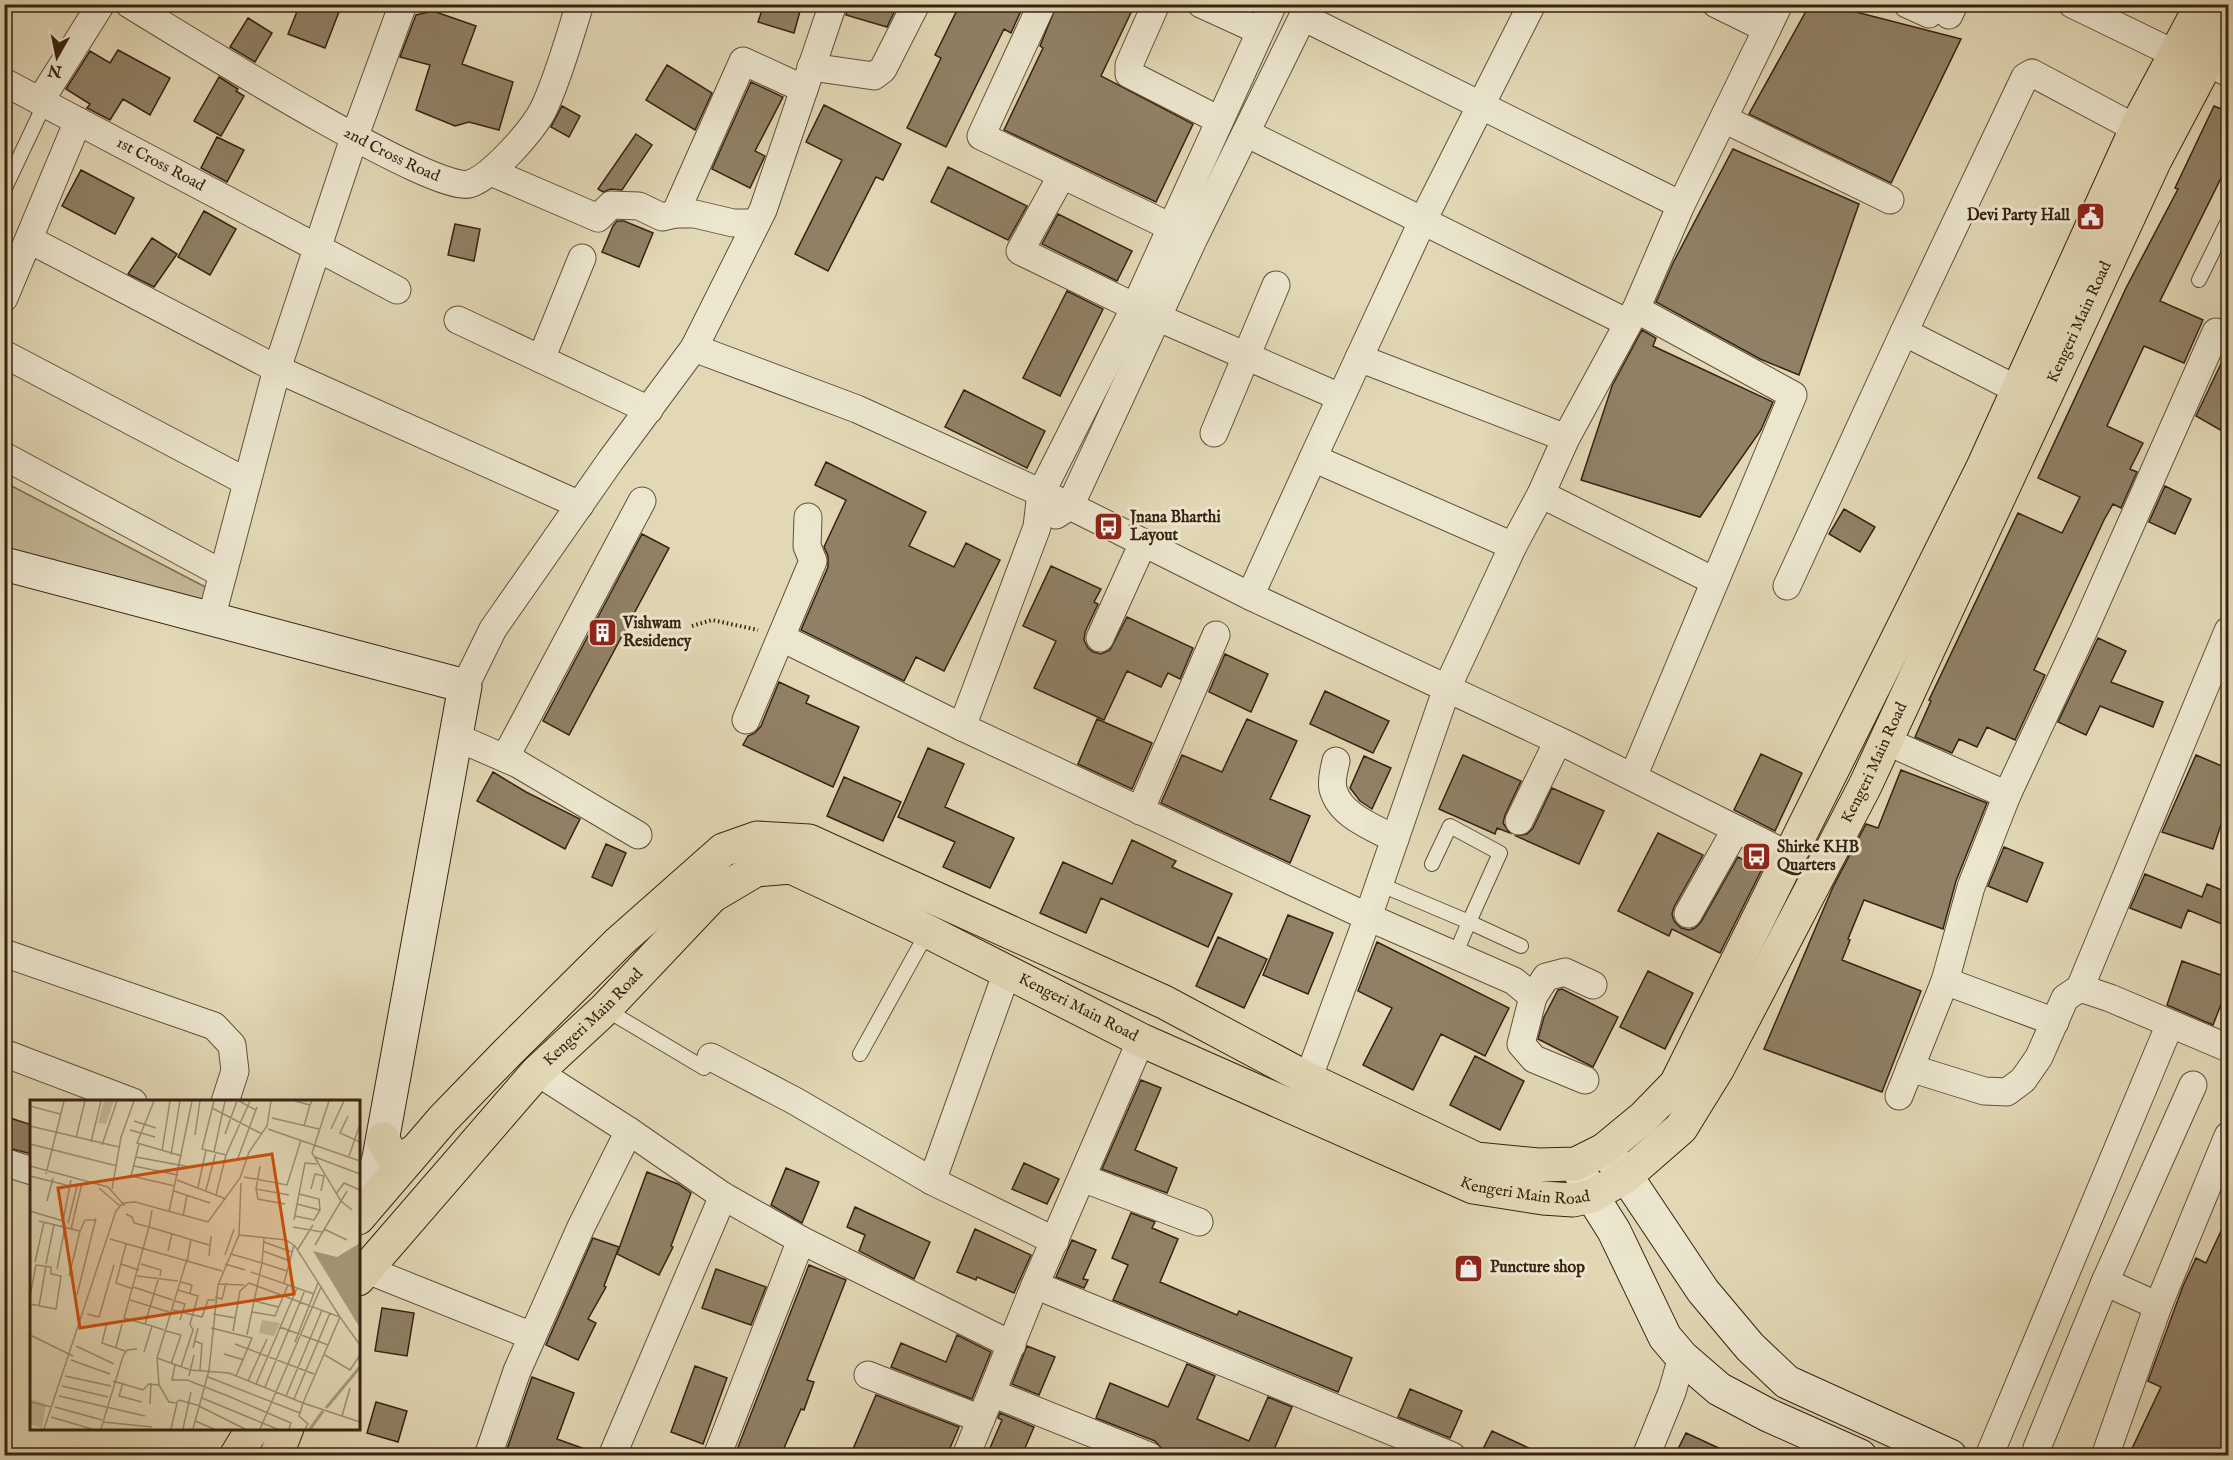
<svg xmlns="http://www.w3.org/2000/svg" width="2233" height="1460" viewBox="0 0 2233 1460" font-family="'IM FELL English',serif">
<rect width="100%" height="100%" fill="#e2d8b5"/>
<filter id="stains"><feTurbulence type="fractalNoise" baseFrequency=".00333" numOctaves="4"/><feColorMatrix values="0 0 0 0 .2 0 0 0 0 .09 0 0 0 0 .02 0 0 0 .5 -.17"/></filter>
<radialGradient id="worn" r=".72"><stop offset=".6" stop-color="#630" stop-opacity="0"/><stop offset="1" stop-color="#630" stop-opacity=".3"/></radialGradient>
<path fill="#c5b999" stroke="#7e6e55" stroke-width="1.5" d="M4,482L213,591L208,611L5,560Z"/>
<path fill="#908166" stroke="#382211" stroke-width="1.5" d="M300,4H342L325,48L288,34Z
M764,4H802L794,33L758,22Z
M848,4H898L887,27L846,15Z
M960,4H1024L1011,33L1004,29L946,147L907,128L941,58L935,55Z
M1057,4H1135L1101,76L1193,124L1156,202L1004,130L1043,48L1040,46Z
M1810,4H1825L1961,39L1891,183L1749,114Z
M433,11L476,26L462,64L513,82L499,130L469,122L455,126L416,110L430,65L400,57L416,15Z
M248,18L272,33L255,62L230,47Z
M118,50L170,78L150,115L123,99L110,120L87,108L90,104L66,89L90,51L110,63Z
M667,65L712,93L695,130L646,100Z
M219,77L238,89L236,91L244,96L221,136L194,121Z
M751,82L783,97L755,151L765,156L750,188L712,169Z
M824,105L901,144L883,180L876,177L828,271L795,254L842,160L806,142Z
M562,106L580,116L569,137L551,127Z
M2214,106L2229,112V162L2160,301L2203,320L2184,363L2144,346L2107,426L2143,443L2130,469L2137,472L2121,508L2113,504L2104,520L2034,670L2045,675L2015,740L1987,727L1977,747L1959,739L1952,753L1915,737L1931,701L1929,700L2018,513L2062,533L2080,497L2038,478L2126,288L2178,189L2175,188Z
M636,134L652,145L622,190L611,189L603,192L598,189Z
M217,137L244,150L227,182L201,168Z
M1733,149L1859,204L1799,375L1760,359L1656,302L1673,263Z
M948,167L1027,206L1008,240L931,202Z
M81,170L134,198L115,234L62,206Z
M204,211L236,229L210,275L178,257Z
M1058,214L1132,251L1117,281L1042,244Z
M617,221H624L653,233L639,267L602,252L613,226Z
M455,224L480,229L474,261L448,255Z
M152,238L177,254L154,287L128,274Z
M1067,291L1103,309L1060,396L1023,378Z
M1642,330L1656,338L1653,346L1773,402L1761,430L1700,517L1581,480L1612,386Z
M2229,347V435L2196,416Z
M964,390L1045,431L1027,468L945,427Z
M826,462L926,512L909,546L954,567L966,543L1000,560L944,671L916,657L904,681L801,630L828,567V556L824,547L846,500L815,485Z
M2165,486L2191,499L2175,534L2149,522Z
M1844,509L1875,527L1860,552L1829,534Z
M642,534L669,548L569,735L543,721Z
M1051,566L1101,589L1094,602L1098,604L1085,632L1084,640L1088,648L1093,652L1101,654L1110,650L1127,617L1193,648L1180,679L1168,673L1161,687L1127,671L1104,720L1034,688L1056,641L1023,626Z
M2098,638L2126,651L2111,682L2163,702L2153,727L2100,706L2086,735L2058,722Z
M1225,654L1268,674L1251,712L1209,692Z
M779,682L809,696L806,703L859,727L833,787L743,745L748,736L755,733L761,726Z
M1325,691L1389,721L1373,753L1310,724Z
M1097,719L1152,743L1132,789L1078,764Z
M1247,719L1297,741L1270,799L1310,816L1290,863L1161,803L1182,755L1222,772Z
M928,748L964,764L945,807L1014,838L990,888L943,867L955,842L898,817Z
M1761,754L1802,773L1775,831L1734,810Z
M1463,755L1521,781L1505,815L1503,823L1510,833L1497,828L1495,834L1439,809Z
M2196,755L2229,769V800L2213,849L2162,832Z
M1364,756L1391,768L1372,809L1360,801L1350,788Z
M1901,770L1987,803L1956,881L1943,929L1864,900L1848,939L1850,940L1842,960L1921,991L1882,1092L1764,1049L1833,887L1866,824L1878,828Z
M493,772L526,792L580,819L565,849L477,801Z
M844,777L901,802L883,841L827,816Z
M1552,788L1604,811L1579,864L1516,836L1527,834L1533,828Z
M1658,833L1703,855L1674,907L1672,914L1674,921L1681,928L1689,930L1695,928L1701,922L1738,857L1762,869L1720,953L1672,929L1669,936L1618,911Z
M1132,840L1176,861L1172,867L1232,894L1208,947L1101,898L1086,933L1040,913L1063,862L1112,884Z
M606,844L626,853L612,886L592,877Z
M2004,847L2043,863L2027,902L1988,886Z
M2145,874L2202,897L2207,884L2229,893V927L2188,910L2181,928L2130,908Z
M1288,915L1333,933L1308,994L1263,975Z
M1218,937L1267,959L1244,1008L1196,986Z
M1377,942L1509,1008L1485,1056L1441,1034L1413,1090L1363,1065L1392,1008L1358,991Z
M2182,961L2229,978V984L2213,1025L2167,1005Z
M1648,971L1693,993L1665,1049L1620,1027Z
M1562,989L1618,1017L1593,1067L1538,1039L1544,1017L1558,990Z
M1475,1056L1524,1081L1500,1130L1450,1105Z
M1141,1080L1161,1088L1135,1150L1177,1168L1167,1193L1102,1169Z
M4,1116L32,1125V1154L4,1147Z
M1024,1163L1059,1179L1047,1204L1012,1189Z
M786,1168L819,1182L802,1223L771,1205Z
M647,1172L678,1184L691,1193L671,1246L673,1247L659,1275L617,1254Z
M855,1207L930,1242L914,1279L859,1251L865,1235L847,1227Z
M1131,1213L1155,1222L1152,1228L1178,1239L1160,1282L1237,1315L1239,1311L1352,1358L1338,1392L1113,1300L1128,1265L1112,1258Z
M2229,1214V1455H2129L2161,1387L2148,1381L2183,1286L2196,1258L2206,1263Z
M975,1229L1031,1255L1014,1293L977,1277L976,1280L957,1272Z
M593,1238L619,1247L604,1286L606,1287L588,1319L596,1323L578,1360L546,1345Z
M1072,1240L1096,1250L1083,1279L1088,1280L1084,1288L1056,1277Z
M809,1265L846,1280L807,1380L814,1382L804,1410L801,1409L781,1455H735Z
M716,1269L766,1287L751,1325L702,1308Z
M382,1308L414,1313L407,1356L375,1351Z
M957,1335L991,1352L972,1399L891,1367L901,1343L946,1362Z
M1027,1346L1055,1357L1039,1395L1012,1384Z
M1187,1364L1215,1376L1197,1419L1249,1441L1268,1397L1292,1407L1273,1452L1282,1455H1177L1163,1450L1155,1441L1096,1418L1110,1383L1168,1407Z
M695,1366L727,1378L703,1444L671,1432Z
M532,1377L574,1393L557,1439L596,1453V1455H505Z
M1410,1389L1462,1411L1450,1438L1398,1417Z
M876,1395L959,1427L947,1455H867L853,1449Z
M376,1402L407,1411L398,1442L367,1433Z
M1000,1413L1034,1427L1022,1455H987L1002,1420L998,1418Z
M1492,1431L1544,1455H1480Z
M1686,1433L1734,1455H1675Z"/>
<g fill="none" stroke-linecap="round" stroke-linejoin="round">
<defs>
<path id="lane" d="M2204,68L2228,80
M4,190L45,103
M2199,280L2228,221
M1432,864L1450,826L1500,853L1469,922L1521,946
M1379,884L1469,922L1455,955
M605,1009L704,1068
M860,1054L928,931"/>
<g id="street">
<path id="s1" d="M129,4C175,32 433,194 469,184C491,178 534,129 544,108C559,76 569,38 580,4"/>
<path d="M403,4L354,138L277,369L580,505"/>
<path d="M1042,4L981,136L1171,227"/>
<path d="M1156,4L1129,65V74L1219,120"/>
<path d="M1201,4L1260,31"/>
<path d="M1907,4L1929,14"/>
<path d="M2072,4L2177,55"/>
<path d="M1949,15L1954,4"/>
<path d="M1303,17L1681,205"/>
<path d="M1767,29L1779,4"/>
<path d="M811,67L874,76L883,69L916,4"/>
<path id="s2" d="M4,82L397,290"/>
<path d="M40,101L101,4"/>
<path d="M1724,119L1890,200"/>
<path d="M1246,133L1628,323"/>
<path d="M491,172L598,218L611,205L639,206L662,217L675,214H695L733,223H756"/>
<path d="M1062,175L1020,251L1135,307"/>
<path d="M675,214L743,61L804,89"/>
<path d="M30,240L277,369L211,619"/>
<path d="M4,298L78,121"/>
<path d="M1159,318L1340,397"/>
<path d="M458,320L649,410"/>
<path d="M1904,332L2018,390"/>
<path d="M694,348L857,409L1070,506L1250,596L1572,747L1790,856"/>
<path d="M4,354L247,482"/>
<path d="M1359,358L1423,220L1532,4"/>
<path d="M541,359L582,258"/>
<path d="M1214,433L1276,285"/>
<path d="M4,456L223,574"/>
<path d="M1541,494L1714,581"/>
<path d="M1056,515L1070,506L1194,238L1309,4"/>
<path d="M1513,546L1313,458L1359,358L1566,438"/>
<path d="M1787,586L1904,332L2025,77L2032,73L2137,129"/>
<path d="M1250,596L1313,458"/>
<path d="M782,638L962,727L1368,917L1308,1079"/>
<path d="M1100,638L1143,543"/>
<path d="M465,686L493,629L611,460L694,348L763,210L833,4"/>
<path d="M746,720L813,561L807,546L808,517"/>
<path d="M962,727L1037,527L1041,493L1135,307L1273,4"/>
<path d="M456,737L518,764L638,835"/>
<path d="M1886,741L2007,795"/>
<path d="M505,758L642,501"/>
<path d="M1336,761C1334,769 1331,781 1333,789C1340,816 1373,827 1395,839"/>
<path d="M1633,777L1793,395L1636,309"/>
<path d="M1140,811L1216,635"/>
<path d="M1519,821L1558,741"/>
<path d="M1688,914L1736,829"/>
<path d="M4,953L214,1026L232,1045L235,1071L225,1102"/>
<path d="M1945,981L2055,1022"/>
<path d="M2080,988L2228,631"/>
<path d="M1533,997L1546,977L1565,972L1593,985"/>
<path d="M4,1053L133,1102"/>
<path d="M711,1057L795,1101L932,1181L1055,1241"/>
<path d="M1910,1068L1984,1091L2007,1092L2023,1080L2039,1057L2065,998L2080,988L2110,998L2228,1048"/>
<path d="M537,1072L629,1131L723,1196L801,1240L1012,1345"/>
<path d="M1585,1080L1534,1059L1521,1044L1533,997L1514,981L1368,917L1447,688L1513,546L1541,494L1566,438L1636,309L1681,205L1767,29L1716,4"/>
<path d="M1899,1096L1945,981L1971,887L2007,795L2083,632L2216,332"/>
<path d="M4,1162L32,1171"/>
<path d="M1082,1178L1199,1222"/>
<path d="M932,1181L1007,972"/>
<path d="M365,1269L532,1336"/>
<path d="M2105,1282L2158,1306"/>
<path d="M1035,1285L1452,1456"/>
<path d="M868,1375L981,1419"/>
<path d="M992,1393L1149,1456"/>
<path d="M2037,1448L2105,1282L2193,1085"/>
<path d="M488,1456L517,1371L581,1227L629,1131"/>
<path d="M612,1456L723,1196"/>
<path d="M717,1456L801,1240"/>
<path d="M966,1456L1035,1285L1141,1040"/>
<path d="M1646,1456L1672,1392L1682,1357"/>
<path d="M1989,1456L2170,1024"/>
<path d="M2105,1456L2158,1306L2228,1136"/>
</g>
<path id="secondary" d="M4,564L465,686L379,1158L363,1212
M1604,1150L1626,1176L1703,1291L1750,1347L1787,1382L1950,1456
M1576,1164L1592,1196L1614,1231L1665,1337L1682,1357L1719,1389L1768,1415L1860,1456"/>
<g id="primary">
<path d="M383,1139C391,1157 396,1163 415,1151"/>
<path d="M358,1218L443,1119L507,1053L619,942L723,850L757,838L809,841L1164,1002L1308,1079L1476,1159L1538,1165L1576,1164L1604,1150L1644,1117L1676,1084L1983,467L2142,116L2202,4"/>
<path id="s3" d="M358,1279L537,1072L605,1009L712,896L756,870L791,867L915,925L1141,1040L1473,1187L1543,1198L1573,1200L1592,1196L1626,1176L1681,1128L1718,1068L1865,786L2155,160L2228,22"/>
<path d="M236,1456L253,1428"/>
<path d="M276,1456L287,1428"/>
</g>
</defs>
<use href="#lane" stroke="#62503a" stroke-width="16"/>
<use href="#street" stroke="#62503a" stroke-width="29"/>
<use href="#secondary" stroke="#382211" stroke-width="35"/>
<use href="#primary" stroke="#382211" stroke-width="35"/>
<path stroke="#382211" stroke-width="4" stroke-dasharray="1.5 3" stroke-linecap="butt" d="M692,626L712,620L758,630"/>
<use href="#lane" stroke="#ece6cf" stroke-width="14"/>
<use href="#street" stroke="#ece6cf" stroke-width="27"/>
<use href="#secondary" stroke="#ece6cf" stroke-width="33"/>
<use href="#primary" stroke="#e2d8b5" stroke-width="33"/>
</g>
<defs>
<symbol id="civic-square" viewBox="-11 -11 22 22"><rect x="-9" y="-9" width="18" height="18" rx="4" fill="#8f2418" stroke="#ece6cf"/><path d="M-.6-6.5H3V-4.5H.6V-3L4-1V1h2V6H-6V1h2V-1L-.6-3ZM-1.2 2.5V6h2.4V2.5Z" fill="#fff"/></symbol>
<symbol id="bus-square" viewBox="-11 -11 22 22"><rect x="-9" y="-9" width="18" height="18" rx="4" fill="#8f2418" stroke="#ece6cf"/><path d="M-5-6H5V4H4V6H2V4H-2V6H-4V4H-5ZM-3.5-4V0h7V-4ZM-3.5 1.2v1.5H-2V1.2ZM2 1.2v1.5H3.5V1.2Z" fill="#fff"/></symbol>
<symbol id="building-square" viewBox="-11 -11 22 22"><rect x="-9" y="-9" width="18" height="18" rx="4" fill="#8f2418" stroke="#ece6cf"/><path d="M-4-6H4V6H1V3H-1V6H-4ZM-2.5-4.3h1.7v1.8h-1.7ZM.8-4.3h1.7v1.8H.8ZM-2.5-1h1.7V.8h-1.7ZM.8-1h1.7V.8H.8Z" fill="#fff"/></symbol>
<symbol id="shop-square" viewBox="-11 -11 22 22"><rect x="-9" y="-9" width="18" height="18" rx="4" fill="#8f2418" stroke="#ece6cf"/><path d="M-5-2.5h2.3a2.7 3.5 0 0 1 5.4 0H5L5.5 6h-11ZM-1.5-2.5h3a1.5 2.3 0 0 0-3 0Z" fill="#fff"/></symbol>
</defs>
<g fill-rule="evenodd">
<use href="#civic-square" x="2074" y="200" width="33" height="33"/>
<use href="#bus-square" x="1092" y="510" width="33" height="33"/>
<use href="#building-square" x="586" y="616" width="33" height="33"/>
<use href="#bus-square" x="1740" y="840" width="33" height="33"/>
<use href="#shop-square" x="1452" y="1252" width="33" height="33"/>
</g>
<g text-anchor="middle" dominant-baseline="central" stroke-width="6" stroke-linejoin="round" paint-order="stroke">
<g font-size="16" fill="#382211" stroke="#ece6cf">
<text stroke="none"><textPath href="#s1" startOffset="303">2nd Cross Road</textPath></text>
<text stroke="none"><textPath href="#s2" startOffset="177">1st Cross Road</textPath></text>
<text stroke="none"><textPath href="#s3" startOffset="2494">Kengeri Main Road</textPath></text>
<text stroke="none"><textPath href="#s3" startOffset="2008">Kengeri Main Road</textPath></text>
<text stroke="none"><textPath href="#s3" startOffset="928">Kengeri Main Road</textPath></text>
<text stroke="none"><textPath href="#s3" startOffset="352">Kengeri Main Road</textPath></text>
<text stroke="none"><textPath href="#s3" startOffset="1414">Kengeri Main Road</textPath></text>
</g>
<g font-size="16" font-weight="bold" fill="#382211" stroke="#ece6cf" text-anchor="start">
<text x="2070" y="216" text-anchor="end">Devi Party Hall</text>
<text x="1130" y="518">Jnana Bharthi<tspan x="1130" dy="18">Layout</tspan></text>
<text x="623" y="624">Vishwam<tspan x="623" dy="18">Residency</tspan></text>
<text x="1777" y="848">Shirke KHB<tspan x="1777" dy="18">Quarters</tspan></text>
<text x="1490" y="1268">Puncture shop</text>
</g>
</g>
<g transform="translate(30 1100)">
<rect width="330" height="330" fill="#e2d8b5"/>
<path d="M74,1H84L76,24L68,23ZM232,220L250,223L244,236L229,233ZM0,292L1,299L16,304L12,328L0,324Z" fill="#c5b999"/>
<path d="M330,143V228L283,151L307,157Z" fill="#a89a7d"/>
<path fill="none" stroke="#a89a7d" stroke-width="3" d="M296,308L330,267M280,329L293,311"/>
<path fill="none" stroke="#9e8f73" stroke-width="1.5" d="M124,1L107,43L152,56M184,1L172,49L196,55M209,1L226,10M265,1L280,5L282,1M0,6L30,14M182,8L232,34M318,16L310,33L330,42M242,18L289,29M104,21L126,28M0,26L89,47M274,26L280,5M238,29L330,61M301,29L314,1M100,30L125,37M195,34L207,1M165,35L170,1M46,38L55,1M61,42L71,1M0,44L87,66M109,44L101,76L145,86M72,45L87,1M132,51L140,1M184,52L195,1M141,55L150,1M319,56L330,24M106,57L160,67M285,57L330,74M208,58L227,7M0,66L78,87L95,106M104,66L148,75M230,66L226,89L259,95M16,74L34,1M0,76L40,86M214,77L257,85L271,40M147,80L196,99M211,83L209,135L256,140L265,146L310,217L273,303L330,322M168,87L176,50M69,88L90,106M82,89L91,37L104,1M226,89L228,99L255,104M281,89L285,74L294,76L291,91M176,90L186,52M144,91L180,103M317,91L311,101L322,110M306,94L314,83L330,90M186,95L196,55L220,1M17,101L23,78M267,104L290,110M122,110L119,127L179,145M0,111L33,121L41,80M139,112L162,1M96,114L102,117L104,123L119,127L94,218L122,226M153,116L157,95M265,116L284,120L290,110L289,99L269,94M264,120L275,63L287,64M9,121L50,131L55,120H65M38,123L47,86M263,127L292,132M41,129L52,83M294,129L317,140M234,138L232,163L257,171M80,139L192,171M234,142L262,152M96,144L86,183L103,189M285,145L311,101L282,53L299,1M268,149L283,125M138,151L142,133M233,151L260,161M201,154L232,163L217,235M195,155L204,129M179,156L181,136M157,159L127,258L129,285L139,302L146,303L149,300L167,305L215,329M5,162L14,122M157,162L161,139M16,164L24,125M91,164L109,170M111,164L131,170L130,176M195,164L215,170M27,169L35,127M221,172L284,194M39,176L50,131M107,176L148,181M151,182L162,185L160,193M254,183L264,145M188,184L214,185M103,187L143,200M148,190L168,196L160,224L163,230L151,267M47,195L66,118M0,196L6,165L21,167V174L31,176L26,209L0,204M185,197L192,199L196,183M100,200L139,212M145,201L155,204L150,220M225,201L248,207M9,206L16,166M143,210L172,217L178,200H185M222,212L245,216L258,185M57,214L69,217L84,165M183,214L205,218M77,222L72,243L95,251M115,224L128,180M250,227L298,245M181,228L222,238L206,276M136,231L151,235L141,264M203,231L210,191L219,183L310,217L330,245M0,235L43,256M165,241L172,244L170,270M265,242L288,183M205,244L284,274M46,246L84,264M86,247L92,224M163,248L168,228M114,252L122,226L134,230M194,254L214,260M295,255L320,270L330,255M127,258L160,270L199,273L273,303L269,316L278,324L275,329M41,260L80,274M145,265L142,280H157L198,296L261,323L259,329M35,276L81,286M159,276L164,255M178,277L270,313M83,281L113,290L119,284L129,285M218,281L237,239M93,283L89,296L112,302M226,284L267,188M32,286L78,297M235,287L275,190M29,296L115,316M256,296L292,210M172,298L247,329M264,299L300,213M0,302L22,307M120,304L121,283M25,307L72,320M312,316L320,288M21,317L62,329M165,321L184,329M73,322L122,327M14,329L86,111L93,103L105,102L178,122L210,78L219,52L237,26L241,1M71,329L93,256L97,250L107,249M141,329L147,303M153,329L161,292M163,329L179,270L188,185L209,135M230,329L291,187"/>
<path fill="#ce510d" fill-opacity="0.15" stroke="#ce510d" stroke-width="3" d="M242,54L264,194L50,228L28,88Z"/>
<rect width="330" height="330" fill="none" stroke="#382211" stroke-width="3"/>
</g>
<rect width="2233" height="1460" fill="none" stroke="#e2d8b5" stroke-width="24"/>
<rect x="6" y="6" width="2221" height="1448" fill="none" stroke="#382211" stroke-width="3"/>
<rect x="12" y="12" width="2209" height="1436" fill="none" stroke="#382211" stroke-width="1.5"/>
<g transform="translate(57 57) rotate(189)" stroke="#ece6cf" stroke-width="4.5" paint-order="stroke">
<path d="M0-4.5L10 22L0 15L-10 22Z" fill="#382211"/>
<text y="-9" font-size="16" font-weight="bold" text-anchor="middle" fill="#382211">N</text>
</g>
<rect width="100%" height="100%" filter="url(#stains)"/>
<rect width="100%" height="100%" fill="url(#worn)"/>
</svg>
